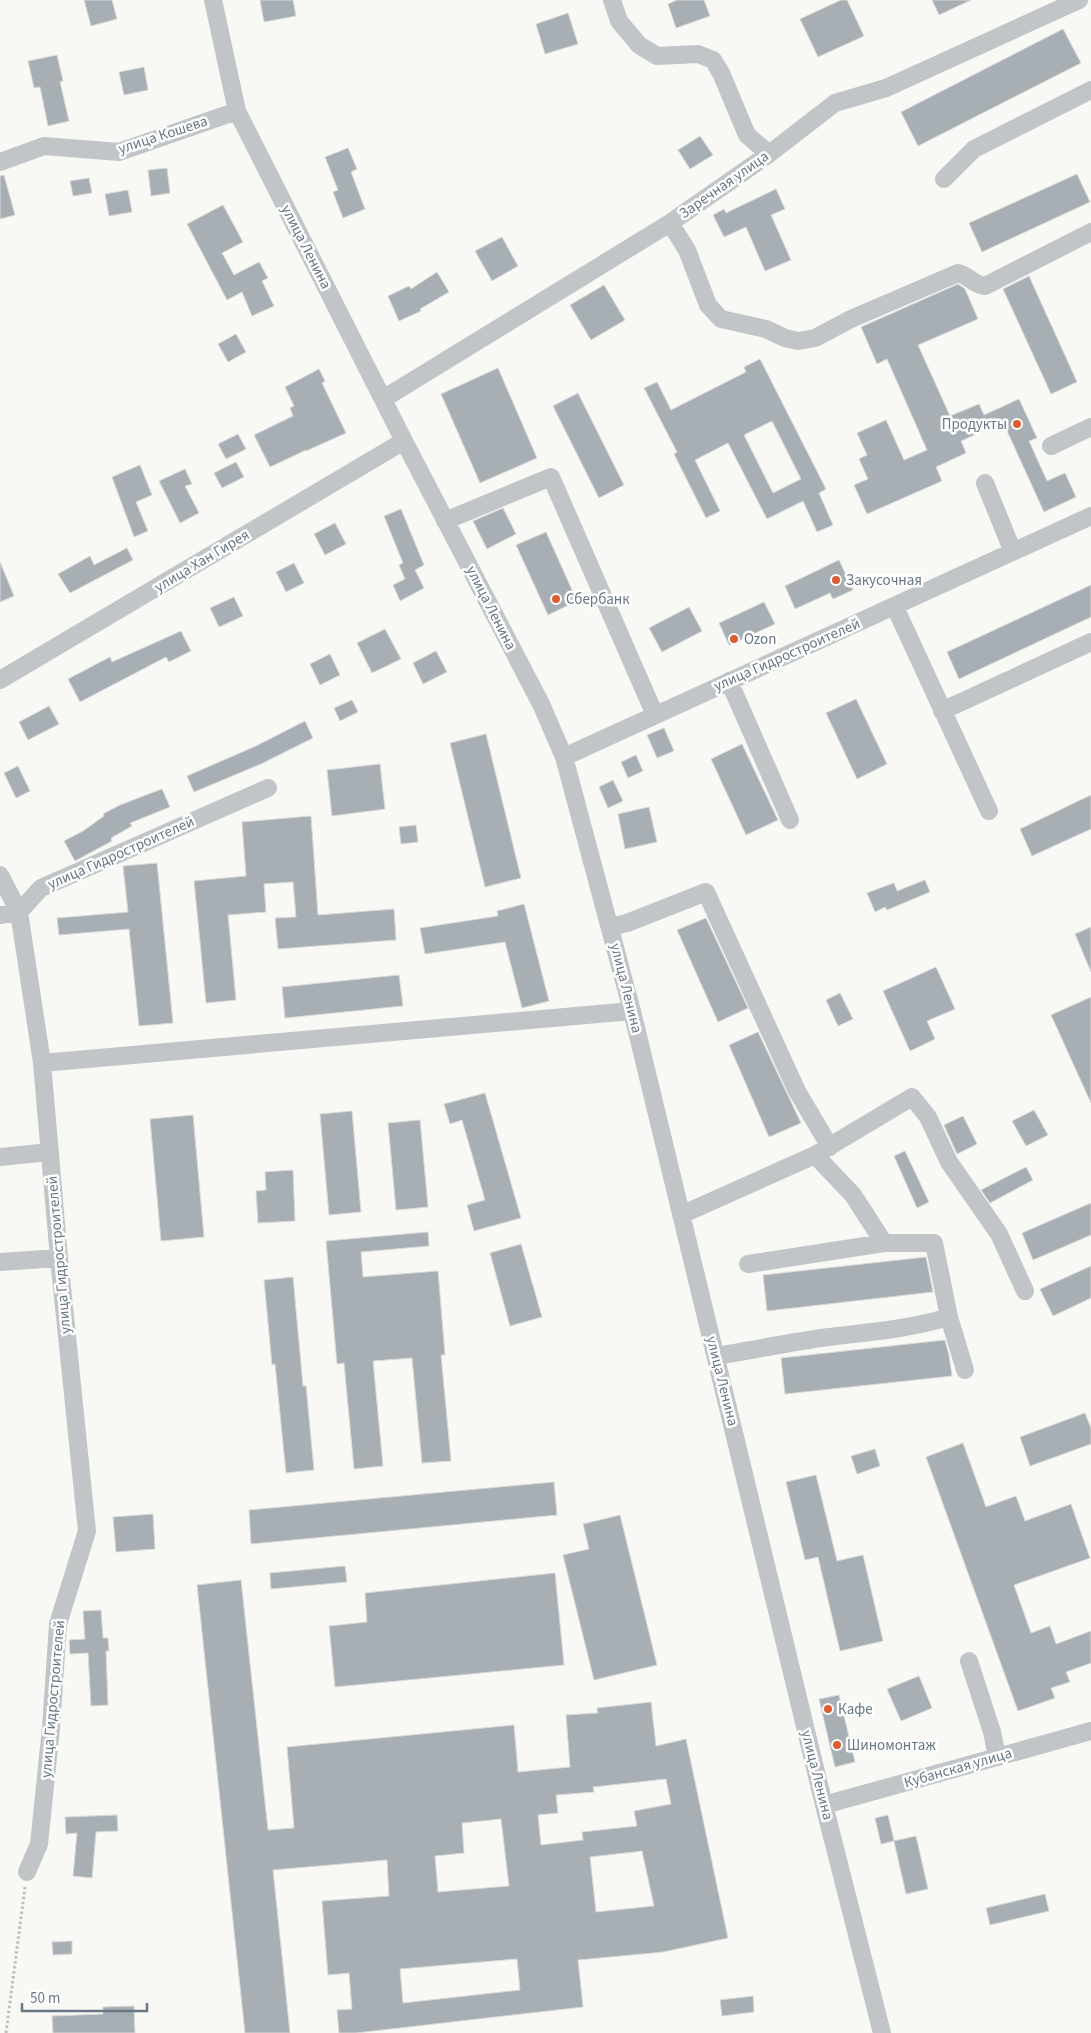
<svg xmlns="http://www.w3.org/2000/svg" width="1091" height="2033" viewBox="0 0 1091 2033" font-family="'Source Sans 3',sans-serif">
<rect width="100%" height="100%" fill="#f8f8f5"/>
<path fill="#a7afb5" stroke="#d9d9d7" fill-rule="evenodd" d="M84,0H112L117,19L91,26Z
M260,0H293L296,16L264,22Z
M677,0H704L710,16L676,28L668,4Z
M841,0H847L864,36L818,57L800,19Z
M932,0H971L939,15Z
M568,13L578,44L545,54L536,24Z
M1063,29L1081,63L918,146L901,112Z
M57,55L63,81L60,82L69,121L48,126L40,87L34,88L28,61Z
M144,67L148,90L124,95L119,72Z
M700,136L713,155L690,169L678,150Z
M348,148L357,169L351,172L365,209L343,218L333,192L338,190L325,157Z
M167,168L170,193L151,196L148,170Z
M1077,174L1090,202L982,252L969,223Z
M4,175L15,215L0,219V176Z
M89,178L92,193L73,196L70,181Z
M776,189L785,209L771,215L791,260L765,271L746,227L724,237L713,215L724,209L726,213Z
M128,190L132,212L109,216L105,194Z
M223,205L243,242L222,253L234,275L259,262L268,278L262,281L274,306L252,316L242,292L227,300L187,224Z
M502,237L518,266L492,281L475,251Z
M437,272L449,292L420,309L421,311L399,321L388,296L409,286L411,289Z
M1029,276L1077,382L1051,394L1003,289Z
M958,284L965,289L978,319L918,345L950,416L979,404L984,415L1019,399L1037,438L1029,441L1047,481L1065,473L1076,497L1044,512L1003,422L961,441L966,453L936,467L942,481L867,514L854,485L868,479L859,459L867,455L857,433L886,420L904,460L927,450L887,359L877,364L861,327Z
M604,285L625,320L591,340L570,305Z
M236,334L246,352L228,362L218,344Z
M760,359L826,489L819,493L833,525L817,532L803,501L767,519L728,443L695,460L720,511L706,518L674,454L677,452L644,388L657,382L671,410L746,372L744,367ZM772,421L801,479L773,493L744,435Z
M498,368L537,458L480,483L441,394Z
M319,369L325,381L322,383L346,433L306,451V450L270,467L254,435L293,416L290,408L294,406L285,387Z
M578,393L624,485L599,498L553,406Z
M238,434L246,449L226,459L218,444Z
M236,462L244,477L222,488L214,473Z
M140,465L152,495L136,502L148,531L134,537L112,477Z
M185,469L192,484L185,486L199,513L180,523L159,481Z
M503,508L516,534L487,549L473,521Z
M401,509L424,565L415,570L424,588L400,601L393,585L405,579L399,565L403,563L384,516Z
M335,523L346,544L325,555L314,534Z
M546,532L577,601L548,615L516,545Z
M127,548L133,560L70,593L58,574L90,556L94,565Z
M839,560L853,590L833,599L830,593L795,609L785,586Z
M0,562L14,596L0,602Z
M294,563L304,583L286,592L276,572Z
M1091,585V617L959,679L947,652Z
M234,597L243,616L219,627L210,608Z
M764,602L775,624L729,645L719,623Z
M689,607L702,631L662,652L649,628Z
M385,629L401,659L372,673L357,643Z
M181,631L191,651L169,662L166,657L80,702L68,679L110,657L112,662Z
M436,651L447,672L423,684L413,663Z
M330,654L340,675L320,685L310,664Z
M856,699L887,764L857,779L826,713Z
M352,700L358,712L340,721L334,708Z
M49,706L59,724L28,740L19,722Z
M305,721L313,738L261,764L194,792L187,776L256,746Z
M664,728L674,751L657,758L647,735Z
M486,734L521,878L485,887L450,743Z
M742,744L778,820L746,835L711,759Z
M636,755L643,771L628,778L621,762Z
M380,764L385,809L332,816L327,770Z
M18,766L30,791L16,798L4,773Z
M613,780L623,801L608,808L599,787Z
M162,789L170,807L130,823L132,826L111,838L112,841L75,861L64,841L83,831L104,816L103,814L120,805Z
M1091,795V829L1032,856L1020,829Z
M649,807L657,842L625,849L618,814Z
M311,816L318,915L394,909L396,940L278,949L275,918L296,917L293,882L264,884L266,912L228,915L236,1000L206,1003L194,881L246,876L242,822Z
M416,825L418,842L401,844L399,827Z
M157,863L173,1023L139,1026L129,929L59,935L57,918L128,912L123,866Z
M925,880L930,892L887,910L885,907L875,912L867,893L894,883L897,891Z
M524,904L549,1001L522,1008L505,942L425,954L420,928L498,916L497,911Z
M706,918L748,1008L718,1022L677,930Z
M1091,927V972L1075,934Z
M936,967L955,1009L927,1021L935,1039L910,1051L883,991Z
M399,975L403,1006L285,1018L282,987Z
M840,993L853,1019L838,1026L826,1000Z
M1091,997V1103L1051,1015Z
M758,1032L801,1123L769,1137L729,1045Z
M485,1093L521,1218L474,1231L467,1205L485,1200L462,1120L450,1124L444,1104Z
M1034,1110L1048,1135L1026,1146L1012,1121Z
M352,1111L361,1212L329,1215L320,1114Z
M193,1115L204,1237L161,1241L150,1119Z
M963,1116L977,1144L957,1154L944,1125Z
M420,1120L428,1207L396,1210L388,1123Z
M905,1151L929,1202L917,1208L894,1156Z
M1026,1167L1033,1180L990,1203L981,1190Z
M293,1170L295,1221L258,1223L256,1191L266,1190L265,1172Z
M1091,1203V1235L1033,1260L1022,1233Z
M428,1232L429,1246L361,1252L363,1277L438,1271L445,1355H441L451,1461L422,1463L412,1358L373,1361L383,1466L354,1469L344,1363L337,1364L326,1241Z
M521,1244L542,1317L510,1326L490,1253Z
M926,1257L933,1292L767,1311L763,1275Z
M1091,1266V1298L1053,1316L1040,1289Z
M293,1277L303,1386H306L314,1470L286,1473L275,1364L272,1365L264,1280Z
M945,1340L949,1355L952,1376L785,1394L781,1358Z
M1085,1413L1091,1428V1444L1030,1466L1020,1437Z
M963,1443L986,1507L1016,1496L1025,1521L1071,1504L1090,1558L1014,1585L1031,1633L1050,1626L1056,1644L1091,1631V1663L1066,1672L1070,1682L1051,1688L1055,1698L1018,1711L926,1457Z
M875,1449L880,1466L857,1474L851,1456Z
M816,1475L837,1561L863,1555L883,1641L840,1651L818,1557L805,1560L786,1482Z
M554,1482L557,1515L251,1544L249,1510Z
M153,1514L155,1549L116,1552L113,1517Z
M620,1515L657,1665L594,1680L563,1555L589,1549L583,1524Z
M345,1566L347,1582L271,1589L270,1573Z
M555,1573L564,1665L335,1687L329,1626L367,1622L365,1593Z
M241,1580L268,1830L294,1828L287,1747L514,1725L518,1772L570,1767L566,1715L598,1713L597,1708L651,1702L656,1746L686,1739L728,1938L663,1952L578,1960L583,2007L356,2033H339L337,2010L352,2009L349,1973L328,1975L322,1901L389,1896L387,1860L273,1870L290,2033H245L197,1585ZM666,1779L671,1804L634,1811L637,1826L582,1832L583,1840L541,1845L538,1815L558,1813L556,1795L594,1792L593,1787ZM501,1819L509,1886L438,1892L435,1856L464,1853L462,1823ZM642,1851L654,1906L596,1912L590,1857ZM517,1959L520,1990L403,2003L400,1969Z
M101,1610L103,1638H108L109,1651H106L108,1705L91,1706L88,1653L70,1654L69,1640L85,1639L83,1611Z
M919,1676L932,1708L901,1721L887,1689Z
M839,1695L855,1762L835,1767L819,1699Z
M117,1815L118,1831L96,1832L92,1878L73,1876L77,1833L66,1834L65,1817Z
M888,1815L894,1841L881,1844L875,1818Z
M916,1836L928,1889L906,1894L894,1841Z
M1045,1894L1049,1911L990,1925L986,1908Z
M72,1941V1954L53,1955L52,1942Z
M753,1996L754,2012L722,2016L720,2000Z
M134,2006L135,2033H53L52,2016L103,2014V2007Z"/>
<g fill="none" stroke-linecap="round" stroke-linejoin="round">
<path stroke="#bbbec0" stroke-width="3" stroke-dasharray="2.5 2.5" stroke-linecap="butt" d="M6,2033L25,1887"/>
<path stroke="#c1c5c8" stroke-width="18" d="M213,0L237,111L404,441L541,704L564,757L632,1011L824,1805L882,2033
M612,0L619,21L639,45L657,56L698,54L713,60L721,73L747,135L769,154
M0,162L44,146L119,152L237,111
M944,179L974,149L1091,90
M670,223L687,250L708,305L721,319L766,329L785,338L798,341L815,338L851,319L958,273C970,276 972,284 985,286L1091,232
M383,399L670,223L769,154L835,103L886,88L1079,0
M1051,446L1091,427
M985,483L1013,552
M445,521L551,477L655,715
M895,607L989,811
M0,680L404,441
M729,681L790,820
M942,711L1091,642
M564,757L1091,516
M0,875L19,912L42,1063L59,1258L87,1531L58,1624L51,1728L39,1844L27,1872
M19,912L41,888L268,788
M0,915L19,912
M610,927L627,923L706,892L797,1091L830,1147
M42,1063L632,1011
M815,1155L853,1195L884,1243
M0,1157L50,1152
M681,1215L815,1155L912,1097L928,1117L949,1162L999,1234L1025,1291
M0,1262L59,1258
M748,1264L884,1243H934L949,1317L965,1370
M716,1356C753,1350 791,1342 829,1337C870,1332 909,1329 949,1317
M969,1661L992,1732L997,1757
M824,1805L1091,1731"/>
</g>
<g fill="#db5c32" stroke="#fff" stroke-width="2">
<circle cx="1017" cy="424" r="5"/>
<circle cx="836" cy="580" r="5"/>
<circle cx="556" cy="599" r="5"/>
<circle cx="734" cy="639" r="5"/>
<circle cx="828" cy="1709" r="5"/>
<circle cx="837" cy="1745" r="5"/>
</g>
<g text-anchor="middle" dominant-baseline="central" stroke-width="5" stroke-linejoin="round" paint-order="stroke">
<g font-size="15" fill="#687785" stroke="#fff">
<text transform="translate(163 135) rotate(-18)">улица Кошева</text>
<text transform="translate(724 185) rotate(-35)">Заречная улица</text>
<text transform="translate(306 247) rotate(63)">улица Ленина</text>
<text transform="translate(202 561) rotate(-31)">улица Хан Гирея</text>
<text transform="translate(491 608) rotate(63)">улица Ленина</text>
<text transform="translate(787 655) rotate(-24)">улица Гидростроителей</text>
<text transform="translate(121 853) rotate(-24)">улица Гидростроителей</text>
<text transform="translate(626 988) rotate(76)">улица Ленина</text>
<text transform="translate(59 1255) rotate(-95)">улица Гидростроителей</text>
<text transform="translate(722 1381) rotate(76)">улица Ленина</text>
<text transform="translate(53 1699) rotate(-85)">улица Гидростроителей</text>
<text transform="translate(958 1768) rotate(-16)">Кубанская улица</text>
<text transform="translate(817 1775) rotate(76)">улица Ленина</text>
</g>
<g font-size="15" fill="#687785" stroke="#fff" text-anchor="start">
<text x="1007" y="424" text-anchor="end">Продукты</text>
<text x="846" y="580">Закусочная</text>
<text x="566" y="599">Сбербанк</text>
<text x="744" y="639">Ozon</text>
<text x="838" y="1709">Кафе</text>
<text x="847" y="1745">Шиномонтаж</text>
</g>
</g>
<path d="M22 2003v8h125v-8" fill="none" stroke="#687785" stroke-width="2.5"/>
<text x="30" y="2003" font-size="15" fill="#687785" stroke="#ffffff" stroke-width="4" paint-order="stroke">50 m</text>
</svg>
